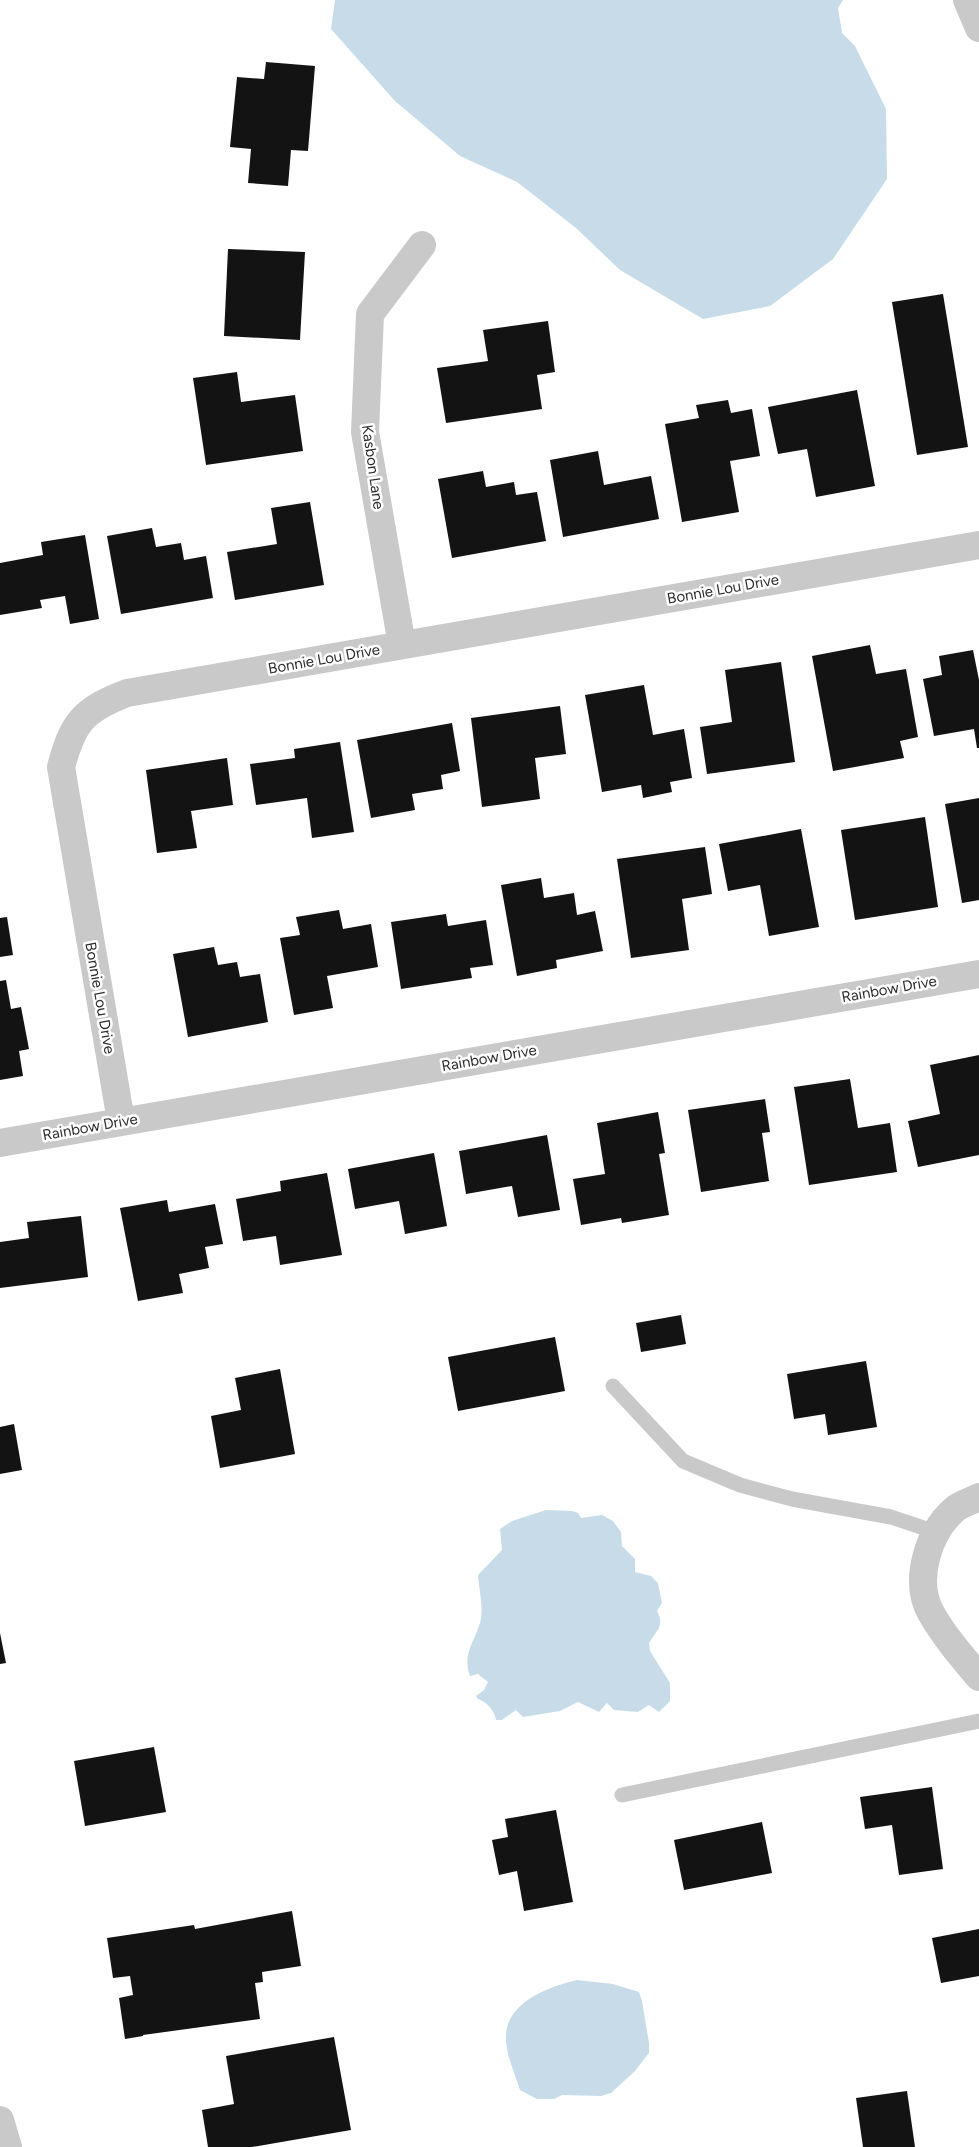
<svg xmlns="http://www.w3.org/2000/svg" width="979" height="2147" viewBox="0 0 979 2147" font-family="Figtree,sans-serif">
<rect width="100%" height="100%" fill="#fff"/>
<path fill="#c7dce8" d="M335,0H843L838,8L842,33L855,46L886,109L887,179L833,259L770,306L703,319L620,270L576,228L517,182L460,156L395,101L331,29Z
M546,1510L572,1511L578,1513L581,1518L602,1515L613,1521L621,1532L622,1546L635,1559V1572L651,1576L658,1583L662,1603L657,1611C665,1626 657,1630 649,1643L650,1651L670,1683V1701L659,1712L649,1705L638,1712L614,1710L607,1703L599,1712L578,1702L560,1711L523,1717L516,1710L502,1720H496C495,1711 487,1702 478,1699L476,1696L484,1690L488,1682L478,1674L470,1676C462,1654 474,1643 480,1623C484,1608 479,1590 478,1575L502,1550L500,1529L512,1521Z
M577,1980L613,1984L639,1992L642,2001L649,2043V2053L635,2071L611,2093L601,2096L562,2095L554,2099H537L520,2090C515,2074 507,2057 506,2041C503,2003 548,1987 577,1980Z"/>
<path fill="#131313" d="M266,62L315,66L308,151L291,150L288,186L248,183L251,149L230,147L237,77L264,79Z
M228,249L305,252L300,340L224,336Z
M943,294L968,447L917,455L892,302Z
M548,321L555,372L537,375L542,409L446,423L437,368L488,361L483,330Z
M237,372L241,402L295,395L303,451L206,465L193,378Z
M857,390L875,486L816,497L807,449L778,454L768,407Z
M728,400L731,413L752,409L760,456L730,461L739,512L682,522L665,424L699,418L696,405Z
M598,451L604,485L651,476L659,519L563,537L550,460Z
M483,471L486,487L514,482L516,495L537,492L546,541L452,558L438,479Z
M310,502L324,585L235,600L227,552L277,544L271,508Z
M152,528L156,547L181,543L184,560L206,556L213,598L121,614L107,536Z
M85,535L99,619L70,624L65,596L40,600L42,608L0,615V563L43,555L41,542Z
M870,645L876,674L906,669L918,737L900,741L904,758L833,771L812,656Z
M973,650L979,680V748H977L974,729L934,736L923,679L942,675L939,656Z
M781,662L795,762L707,774L700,727L732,722L725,670Z
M644,685L653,735L684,729L692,778L670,782L672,792L643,798L641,785L602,792L585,695Z
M560,706L566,754L535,758L540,799L482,807L471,718Z
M452,723L460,771L441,775L443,789L412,794L415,810L371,818L357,740Z
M340,742L354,832L312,838L307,798L256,805L250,764L295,758L294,749Z
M227,758L233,805L191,811L197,848L157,853L146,770Z
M979,798V900L962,903L945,804Z
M925,817L938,907L855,920L841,830Z
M801,829L819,927L769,936L760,885L728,891L719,844Z
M705,847L712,894L682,899L689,950L631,958L617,859Z
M541,878L544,898L574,893L577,915L595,911L603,951L556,960L557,968L517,976L501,885Z
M339,910L343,929L371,924L378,967L327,976L333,1008L294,1015L280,938L300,935L296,917Z
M446,914L448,926L486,920L493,965L470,968L472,978L401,989L391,922Z
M7,917L13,955L0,957V918Z
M214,947L218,965L237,962L240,977L260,974L268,1022L188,1037L173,954Z
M6,980L11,1009L21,1007L29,1049L19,1051L23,1076L0,1080V981Z
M979,1055V1155L918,1167L908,1121L940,1114L930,1065Z
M850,1079L858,1128L890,1123L897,1172L809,1185L794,1087Z
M765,1099L770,1132L762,1133L769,1181L701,1192L688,1110Z
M658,1112L665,1153L659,1154L669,1215L622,1223L621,1218L581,1225L573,1179L605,1174L597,1123Z
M547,1135L560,1210L518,1217L512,1186L466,1194L459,1151Z
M434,1153L447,1226L405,1234L399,1201L355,1209L348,1169Z
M327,1173L342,1255L280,1265L276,1236L243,1241L236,1199L281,1191L280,1181Z
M167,1200L169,1212L215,1204L223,1244L205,1247L209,1268L179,1274L183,1293L138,1301L120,1208Z
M81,1216L88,1277L0,1288V1242L29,1238L27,1222Z
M681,1315L686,1344L641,1352L636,1323Z
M555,1337L565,1391L458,1411L448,1357Z
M866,1361L877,1427L828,1435L825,1414L794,1419L787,1374Z
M280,1369L295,1454L220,1468L211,1416L241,1410L235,1378Z
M14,1424L22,1470L0,1474V1427Z
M0,1633L6,1663L0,1664Z
M154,1747L166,1812L85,1826L74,1761Z
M932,1787L943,1869L899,1875L892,1825L865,1829L860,1797Z
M556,1810L573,1902L524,1911L517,1871L499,1875L492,1840L508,1837L505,1819Z
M762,1822L772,1873L684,1890L674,1840Z
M292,1911L301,1966L262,1972L263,1982L255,1983L260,2019L143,2035V2036L125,2039L119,1998L133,1995L130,1976L113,1978L107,1938L194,1925L195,1929Z
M979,1929V1976L941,1983L932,1938Z
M334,2037L351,2130L252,2147H208L202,2110L234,2104L226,2056Z
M907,2091L915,2147H863L856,2098Z"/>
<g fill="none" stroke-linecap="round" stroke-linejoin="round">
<path stroke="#c9c9c9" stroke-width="15" d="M613,1386L683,1461L740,1485L792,1499L891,1517L936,1532
M622,1795L979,1721"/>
<path stroke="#c9c9c9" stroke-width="28" d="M967,0L979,28
M402,645L365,432L370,314L422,245
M121,1121L61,767C73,722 83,710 127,693L979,545
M0,1143L979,974
M979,1497C972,1501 961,1504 955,1509C928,1532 913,1581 931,1613C944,1636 962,1657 979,1677"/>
<path stroke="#c9c9c9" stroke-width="28" d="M0,2120L8,2147"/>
</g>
<g text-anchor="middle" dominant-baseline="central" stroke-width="5" stroke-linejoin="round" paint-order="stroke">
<g font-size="15" fill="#2c2c2c" stroke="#fff">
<text transform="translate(373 467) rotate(82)">Kasbon Lane</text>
<text transform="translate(723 589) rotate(-10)">Bonnie Lou Drive</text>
<text transform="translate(324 659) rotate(-10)">Bonnie Lou Drive</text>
<text transform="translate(889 989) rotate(-10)">Rainbow Drive</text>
<text transform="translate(100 998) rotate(80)">Bonnie Lou Drive</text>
<text transform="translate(489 1058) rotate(-10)">Rainbow Drive</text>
<text transform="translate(90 1127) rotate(-10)">Rainbow Drive</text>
</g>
</g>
</svg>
